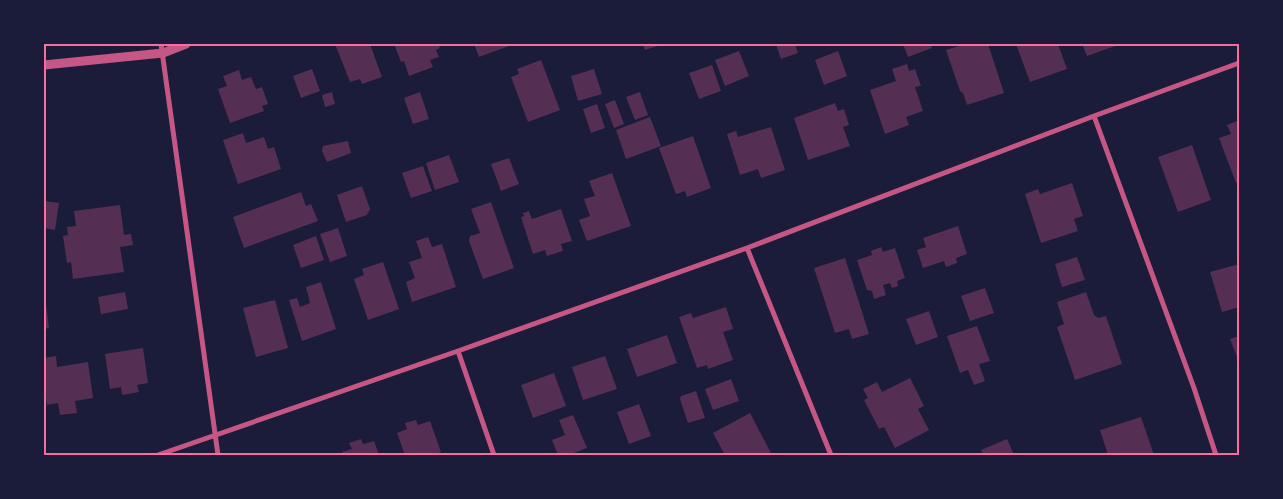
<svg xmlns="http://www.w3.org/2000/svg" width="1283" height="499" viewBox="0 0 1283 499" font-family="Rubik,sans-serif">
<rect width="100%" height="100%" fill="#1b1b3a"/>
<path fill="#542f53" d="M335,44H370L382,77L362,84L360,79L350,82Z
M394,44H438L440,48L436,50L439,57L430,60L433,67L409,76L404,61L401,62Z
M474,44H509V46L479,57Z
M643,44H664L645,50Z
M776,44H795L798,53L781,59Z
M903,44H930L932,48L908,57Z
M965,44H988L1004,93L967,105L963,93L960,91L946,50Z
M1016,44H1058L1067,69L1030,82Z
M1082,44H1121L1087,56Z
M739,51L749,76L725,86L715,60Z
M838,51L847,76L824,85L815,60Z
M541,60L560,110L528,122L511,77L519,74L517,69Z
M907,64L909,71L915,69L921,86L915,87L923,111L906,117L909,125L885,134L870,90L896,81L892,69Z
M712,65L721,91L699,99L689,73Z
M312,69L320,91L301,98L293,76Z
M594,69L602,94L578,101L571,76Z
M239,70L242,80L251,77L256,89L262,87L268,104L262,106L264,111L230,123L218,89L227,86L223,76Z
M332,92L335,104L325,107L322,95Z
M420,92L429,119L413,124L404,98Z
M640,92L648,115L635,120L626,97Z
M615,100L624,124L614,128L605,104Z
M835,103L838,111L844,109L849,125L843,127L850,146L808,160L794,118Z
M597,104L605,128L591,133L583,109Z
M650,117L661,146L626,159L616,130Z
M1237,121L1239,128V182L1236,183L1219,138L1231,134L1227,125Z
M771,127L785,170L761,178L758,169L740,175L727,134L736,131L738,137Z
M243,133L246,143L264,137L268,149L274,147L281,169L238,184L223,140Z
M693,136L711,188L687,197L685,191L676,194L659,148Z
M348,141L351,153L327,162L322,151L323,146Z
M1192,145L1211,200L1178,212L1158,157Z
M449,155L459,182L435,190L426,163Z
M509,158L519,184L501,191L491,164Z
M423,166L432,191L411,198L402,173Z
M612,173L631,226L587,241L579,220L590,216L584,199L595,196L589,181Z
M1072,183L1083,216L1074,219L1078,231L1041,243L1025,194L1038,189L1040,194Z
M362,186L370,209L367,215L346,222L337,195Z
M301,192L306,206L311,204L318,221L244,248L233,217Z
M44,201L59,203L55,230L44,228Z
M491,202L514,268L483,279L469,241L470,236L480,233L471,209Z
M120,205L124,235L131,234L133,245L120,247L124,272L73,279L71,262L67,263L63,236L68,235L67,227L76,226L74,211Z
M561,209L572,241L561,244L563,251L547,256L545,250L533,254L521,217L524,216L523,213L529,211L532,219Z
M958,226L967,254L956,258L957,263L946,267L944,261L923,268L917,250L926,247L923,238Z
M338,228L347,256L330,262L320,234Z
M316,236L324,260L301,268L293,245Z
M428,237L432,247L442,244L456,287L412,302L406,282L415,278L409,262L422,258L416,241Z
M881,247L883,252L895,248L905,278L897,281L898,286L892,288L890,283L883,285L886,295L874,299L872,291L867,290L857,260L872,255L871,251Z
M1077,257L1085,280L1062,287L1055,264Z
M845,258L869,334L852,339L849,329L835,333L814,268Z
M383,262L399,309L368,320L354,279L364,275L362,269Z
M1239,264V307L1222,312L1210,272Z
M321,282L336,329L302,341L289,300L297,298L300,307L310,303L306,287Z
M985,288L994,313L970,321L961,296Z
M125,292L128,309L101,314L98,297Z
M1086,292L1094,315L1098,318L1106,316L1122,364L1075,380L1057,327L1064,324L1057,302Z
M275,300L288,348L256,357L243,308Z
M44,304H46L49,328L44,329Z
M726,307L733,329L723,332L733,360L708,369L707,365L697,368L679,317L691,313L693,318Z
M929,311L938,337L916,345L906,319Z
M977,326L990,361L979,364L985,381L974,385L968,370L960,373L947,336Z
M667,335L677,363L637,377L627,349Z
M1239,336V362L1230,339Z
M143,348L148,383L137,385L139,392L122,395L121,387L110,389L105,354Z
M56,356L57,367L88,362L93,398L75,401L77,413L60,415L58,403L47,405L44,383V358Z
M605,356L617,389L583,400L572,367Z
M554,373L566,406L533,418L521,385Z
M910,378L924,406L918,409L929,430L895,448L884,427L879,429L864,400L868,398L863,389L877,382L882,392Z
M731,379L739,401L713,410L705,389Z
M696,391L705,418L688,423L680,399L681,396Z
M639,404L651,436L629,444L617,412Z
M750,413L772,455H725L713,433Z
M573,415L587,448L569,455H558L552,440L565,435L559,420Z
M1141,417L1154,455H1108L1100,430Z
M416,420L418,425L430,421L441,452L433,455H405L397,433L407,429L405,423Z
M361,439L363,444L374,441L379,455H343L342,452L352,449L349,443Z
M1007,439L1014,455H983L981,450Z"/>
<g fill="none" stroke-linecap="round" stroke-linejoin="round">
<path stroke="#c65784" stroke-width="5" d="M161,44L218,455
M1094,116L1194,388L1216,455
M747,248L831,455
M458,351L494,455
M158,455L458,351L747,248L1094,116L1239,63"/>
<path stroke="#c65784" stroke-width="9" d="M44,65L163,53L186,44"/>
</g>
<rect width="1283" height="499" fill="none" stroke="#1b1b3a" stroke-width="90"/>
<rect x="45" y="45" width="1193" height="409" fill="none" stroke="#ff6b9d" stroke-width="2"/>
</svg>
